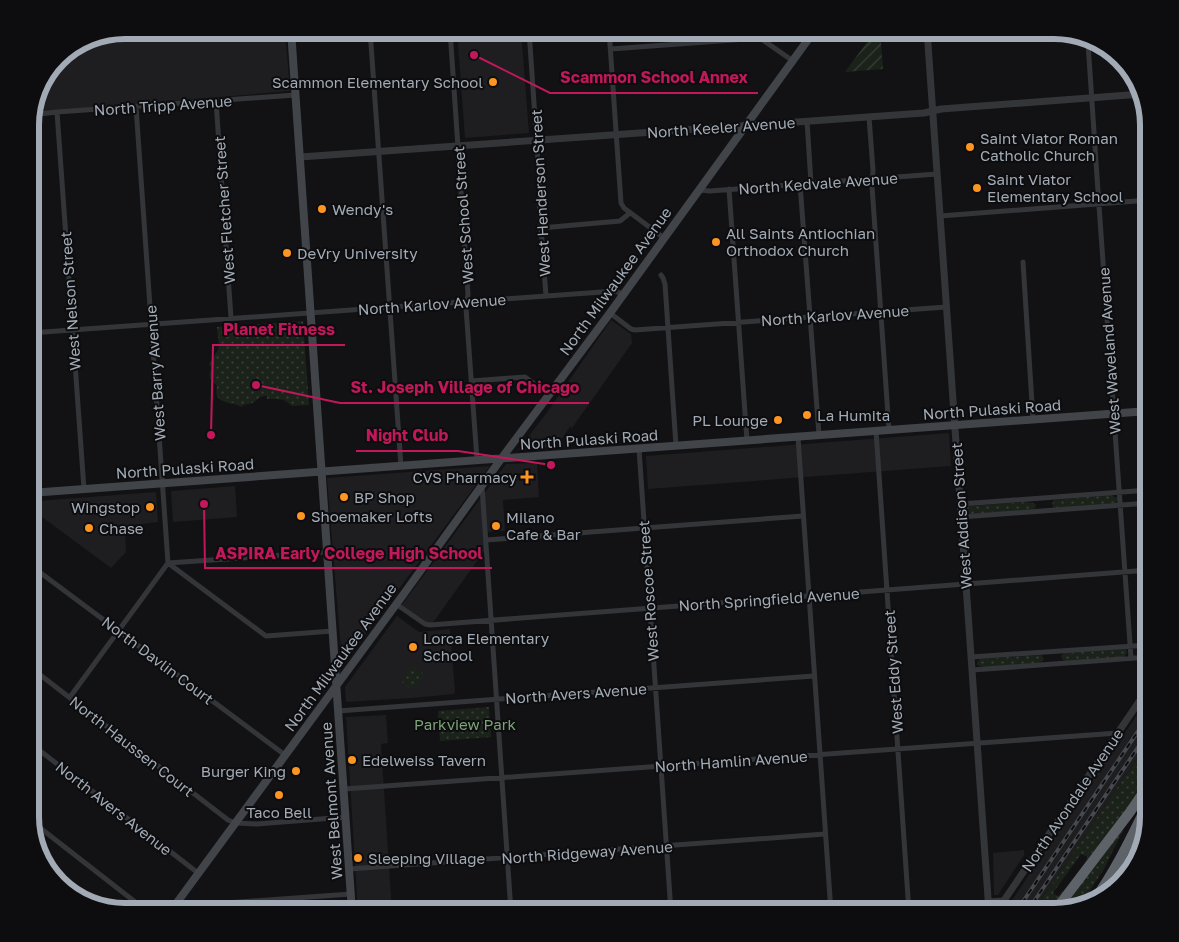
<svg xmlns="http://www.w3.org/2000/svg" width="1179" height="942" viewBox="0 0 1179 942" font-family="'Golos Text',sans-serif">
<defs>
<pattern id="grass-dots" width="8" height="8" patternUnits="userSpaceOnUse" patternTransform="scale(1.25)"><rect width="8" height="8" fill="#1a221a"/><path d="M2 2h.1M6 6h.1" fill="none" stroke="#383f39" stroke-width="1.8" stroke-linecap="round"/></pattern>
<pattern id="garden-furrows" width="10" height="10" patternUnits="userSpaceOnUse" patternTransform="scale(1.25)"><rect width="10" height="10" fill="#1a221a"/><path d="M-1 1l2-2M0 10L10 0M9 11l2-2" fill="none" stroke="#383f39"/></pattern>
</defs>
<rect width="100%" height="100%" fill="#121214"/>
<path fill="#1e1e21" d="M125,30H285L290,91L32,113L40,83L62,54Z
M457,30H521L529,133L465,138Z
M611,320L631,334L632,343L572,428L564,423L570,427L556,447L518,450L548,411Z
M949,433L951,466L648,489L646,456Z
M537,463L539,497L503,500L505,531L486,532L487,547L432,624H429L401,606L506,464Z
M490,466L344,663H342L327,478Z
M235,486L237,517L173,522L171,491Z
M156,492L158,522L125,526L126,552L111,568L38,514L37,501Z
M397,616L419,632L450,629L455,691L454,694L412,698L346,702L345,687Z
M1149,697V741L1033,912H1004Z
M386,715L388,743L381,744L392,912H358L346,717Z
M1024,850V855L998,895H994L993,853Z"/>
<path fill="url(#grass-dots)" d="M303,321L309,405L292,406C283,398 280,399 267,399V396C260,396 259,398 254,402C251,404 247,404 243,405L242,407L232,403L231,404C220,400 214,399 217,386C210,378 207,378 212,368L210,366L209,364L218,350L219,347L217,327Z
M1111,495L1117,498V502L1116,503L1057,508H1054L1052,504L1054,500H1056Z
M1027,502L1036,504L1035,508L1031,510L971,514H967L966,509L969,506Z
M1126,649L1127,653L1124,657L1065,661L1062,659L1061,656L1064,653Z
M1042,655L1044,660L1039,663L983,667L977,665V662L980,659Z
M413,666L425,675L413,691L402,682Z
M489,707L491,737L440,741L438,711Z
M1149,741V774L1129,809L1085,862L1084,863L1088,857L1081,854L1053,893L1058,896L1065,888L1048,912H1033Z
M1128,820L1104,869L1083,901L1078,906L1059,911Z"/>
<path fill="url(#garden-furrows)" d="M876,30H880L883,69L845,72Z"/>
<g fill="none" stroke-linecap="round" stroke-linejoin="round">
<path stroke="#333539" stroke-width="5" d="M370,30L401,466
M450,30L468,294L466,308L477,460
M529,30L540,191L539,200L546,296
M609,30L621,203L624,208L664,238
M207,36L281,30
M1088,43C1102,248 1115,453 1131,658
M611,49L760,38L793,61
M216,101L231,318
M57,112L84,489
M31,115L57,112L295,95
M869,117L873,170L872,186L889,430
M807,121L811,183
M800,184L819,435
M729,189L747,441
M699,190L710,191L937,174
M940,216L1149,200
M541,228L620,221L630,213
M1023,262L1033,419
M661,275L663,278L665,284L676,446
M610,313L631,329L635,330L946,307
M30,333L616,291L623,295
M472,381L525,377L548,394
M876,431L909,912
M798,437L831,912
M639,449L671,912
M482,486L511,912
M961,504L1149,490
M961,517L1149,503
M486,540L803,516
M168,563L266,636L333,631
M168,563L327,552
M30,565L285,755
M396,604L425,624L430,625L1149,570
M971,657L1149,645
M30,667L228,820L235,823L257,824L346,817
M972,670L1149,657
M70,697L168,563L136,107
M338,711L814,676
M30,743L198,873
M344,789L1118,733
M30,820L148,912
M349,869L825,834
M178,900L185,906L351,894
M856,912L989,902"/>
<path stroke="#333539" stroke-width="7" d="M927,30L989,912
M300,157L924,113L941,109L1142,94
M989,902L1003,901L1005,899L1149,687"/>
<path stroke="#414449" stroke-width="8" d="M291,30L352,912
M30,493L1149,411
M170,912L403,595L501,459L610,313L815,30"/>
<path stroke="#5e636a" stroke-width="10" d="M1120,884L1134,858
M1092,903C1115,872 1132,836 1149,801
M1054,912L1130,812L1145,790L1149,786"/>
<defs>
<path id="rail" d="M1016,912L1149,715
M1027,912L1149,731"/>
</defs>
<use href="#rail" stroke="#46494e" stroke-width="4"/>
<use href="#rail" stroke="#0d0d0f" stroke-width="2" stroke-dasharray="5.5" stroke-linecap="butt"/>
</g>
<g fill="#fc9521" stroke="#0d0d0f" stroke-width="2">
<circle cx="493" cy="82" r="5"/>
<circle cx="970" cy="147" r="5"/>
<circle cx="977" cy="188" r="5"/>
<circle cx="322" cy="209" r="5"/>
<circle cx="716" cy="242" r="5"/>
<circle cx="287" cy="253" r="5"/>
<circle cx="807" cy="415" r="5"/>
<circle cx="778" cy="420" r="5"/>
<path d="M524.5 469.5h5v5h5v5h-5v5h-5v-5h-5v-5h5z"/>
<circle cx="344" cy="497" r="5"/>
<circle cx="150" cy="507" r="5"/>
<circle cx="301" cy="516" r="5"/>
<circle cx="496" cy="526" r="5"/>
<circle cx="89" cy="528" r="5"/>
<circle cx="413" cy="647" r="5"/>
<circle cx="352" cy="760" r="5"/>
<circle cx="296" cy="771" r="5"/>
<circle cx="279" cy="795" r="5"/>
<circle cx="358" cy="858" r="5"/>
</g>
<g text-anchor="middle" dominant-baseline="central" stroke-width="4" stroke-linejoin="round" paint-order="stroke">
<g font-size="15" fill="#a2abb5" stroke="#0d0d0f" text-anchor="start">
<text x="483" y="82" text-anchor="end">Scammon Elementary School</text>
<text x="980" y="138">Saint Viator Roman<tspan x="980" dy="17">Catholic Church</tspan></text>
<text x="987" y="179">Saint Viator<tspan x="987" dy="17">Elementary School</tspan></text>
<text x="332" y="209">Wendy's</text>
<text x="726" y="233">All Saints Antiochian<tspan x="726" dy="17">Orthodox Church</tspan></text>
<text x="297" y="253">DeVry University</text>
<text x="817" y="415">La Humita</text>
<text x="768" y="420" text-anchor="end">PL Lounge</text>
<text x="517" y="477" text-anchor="end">CVS Pharmacy</text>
<text x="354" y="497">BP Shop</text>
<text x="140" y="507" text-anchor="end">Wingstop</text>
<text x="311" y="516">Shoemaker Lofts</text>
<text x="506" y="517">Milano<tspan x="506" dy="17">Cafe &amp; Bar</tspan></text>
<text x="99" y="528">Chase</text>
<text x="423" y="638">Lorca Elementary<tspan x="423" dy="17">School</tspan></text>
<text x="362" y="760">Edelweiss Tavern</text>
<text x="286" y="771" text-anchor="end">Burger King</text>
<text x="279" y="812" text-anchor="middle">Taco Bell</text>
<text x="368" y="858">Sleeping Village</text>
</g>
<g font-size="15" fill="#a2abb5" stroke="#0d0d0f">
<text transform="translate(163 105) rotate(-4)">North Tripp Avenue</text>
<text transform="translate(721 127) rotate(-4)">North Keeler Avenue</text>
<text transform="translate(818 183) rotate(-4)">North Kedvale Avenue</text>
<text transform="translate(540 193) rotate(-93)">West Henderson Street</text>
<text transform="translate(224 210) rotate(-94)">West Fletcher Street</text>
<text transform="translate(463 215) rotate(-94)">West School Street</text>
<text transform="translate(615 281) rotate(-54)">North Milwaukee Avenue</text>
<text transform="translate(70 301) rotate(-94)">West Nelson Street</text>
<text transform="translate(432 304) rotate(-4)">North Karlov Avenue</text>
<text transform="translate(835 315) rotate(-4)">North Karlov Avenue</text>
<text transform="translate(1109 351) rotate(-94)">West Waveland Avenue</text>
<text transform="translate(155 373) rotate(-94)">West Barry Avenue</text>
<text transform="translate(992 409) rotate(-4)">North Pulaski Road</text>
<text transform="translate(589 439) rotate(-4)">North Pulaski Road</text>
<text transform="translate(185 468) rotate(-4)">North Pulaski Road</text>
<text transform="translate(961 516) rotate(-94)">West Addison Street</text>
<text transform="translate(648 591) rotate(-94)">West Roscoe Street</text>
<text transform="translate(769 599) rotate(-4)">North Springfield Avenue</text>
<text transform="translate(340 657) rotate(-54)">North Milwaukee Avenue</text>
<text transform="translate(158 660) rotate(37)">North Davlin Court</text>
<text transform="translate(893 672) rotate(-94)">West Eddy Street</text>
<text transform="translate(576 693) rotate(-4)">North Avers Avenue</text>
<text transform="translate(132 746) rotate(38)">North Haussen Court</text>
<text transform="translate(731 761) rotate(-4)">North Hamlin Avenue</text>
<text transform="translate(1072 800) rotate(-56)">North Avondale Avenue</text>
<text transform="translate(331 801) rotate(-94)">West Belmont Avenue</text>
<text transform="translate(114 808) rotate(38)">North Avers Avenue</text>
<text transform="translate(587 852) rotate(-4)">North Ridgeway Avenue</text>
</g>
<g font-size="15" fill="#7ba278" stroke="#0d0d0f">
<text x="465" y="724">Parkview Park</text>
</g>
</g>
<path d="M0 0H1179V942H0ZM125 39H1054A86 86 0 0 1 1140 125V817A86 86 0 0 1 1054 903H125A86 86 0 0 1 39 817V125A86 86 0 0 1 125 39Z" fill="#0d0d0f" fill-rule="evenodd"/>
<path fill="none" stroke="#a2abb5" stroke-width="6" d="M125 39H1054A86 86 0 0 1 1140 125V817A86 86 0 0 1 1054 903H125A86 86 0 0 1 39 817V125A86 86 0 0 1 125 39Z"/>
<path fill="none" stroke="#c2185b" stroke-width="2" d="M474 55L550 93H758M211 435L213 345H345M256 385L340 403H589M551 465L458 451H356M204 504L205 568H492"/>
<g fill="#c2185b" stroke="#0d0d0f" stroke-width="2">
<circle cx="474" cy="55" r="5"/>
<circle cx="211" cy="435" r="5"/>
<circle cx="256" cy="385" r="5"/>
<circle cx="551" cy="465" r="5"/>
<circle cx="204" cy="504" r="5"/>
</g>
<g font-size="16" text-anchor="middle" font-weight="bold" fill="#c2185b" stroke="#0d0d0f" stroke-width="4" stroke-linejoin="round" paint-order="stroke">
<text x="654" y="83">Scammon School Annex</text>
<text x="279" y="335">Planet Fitness</text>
<text x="465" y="393">St. Joseph Village of Chicago</text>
<text x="407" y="441">Night Club</text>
<text x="349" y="559">ASPIRA Early College High School</text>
</g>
</svg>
